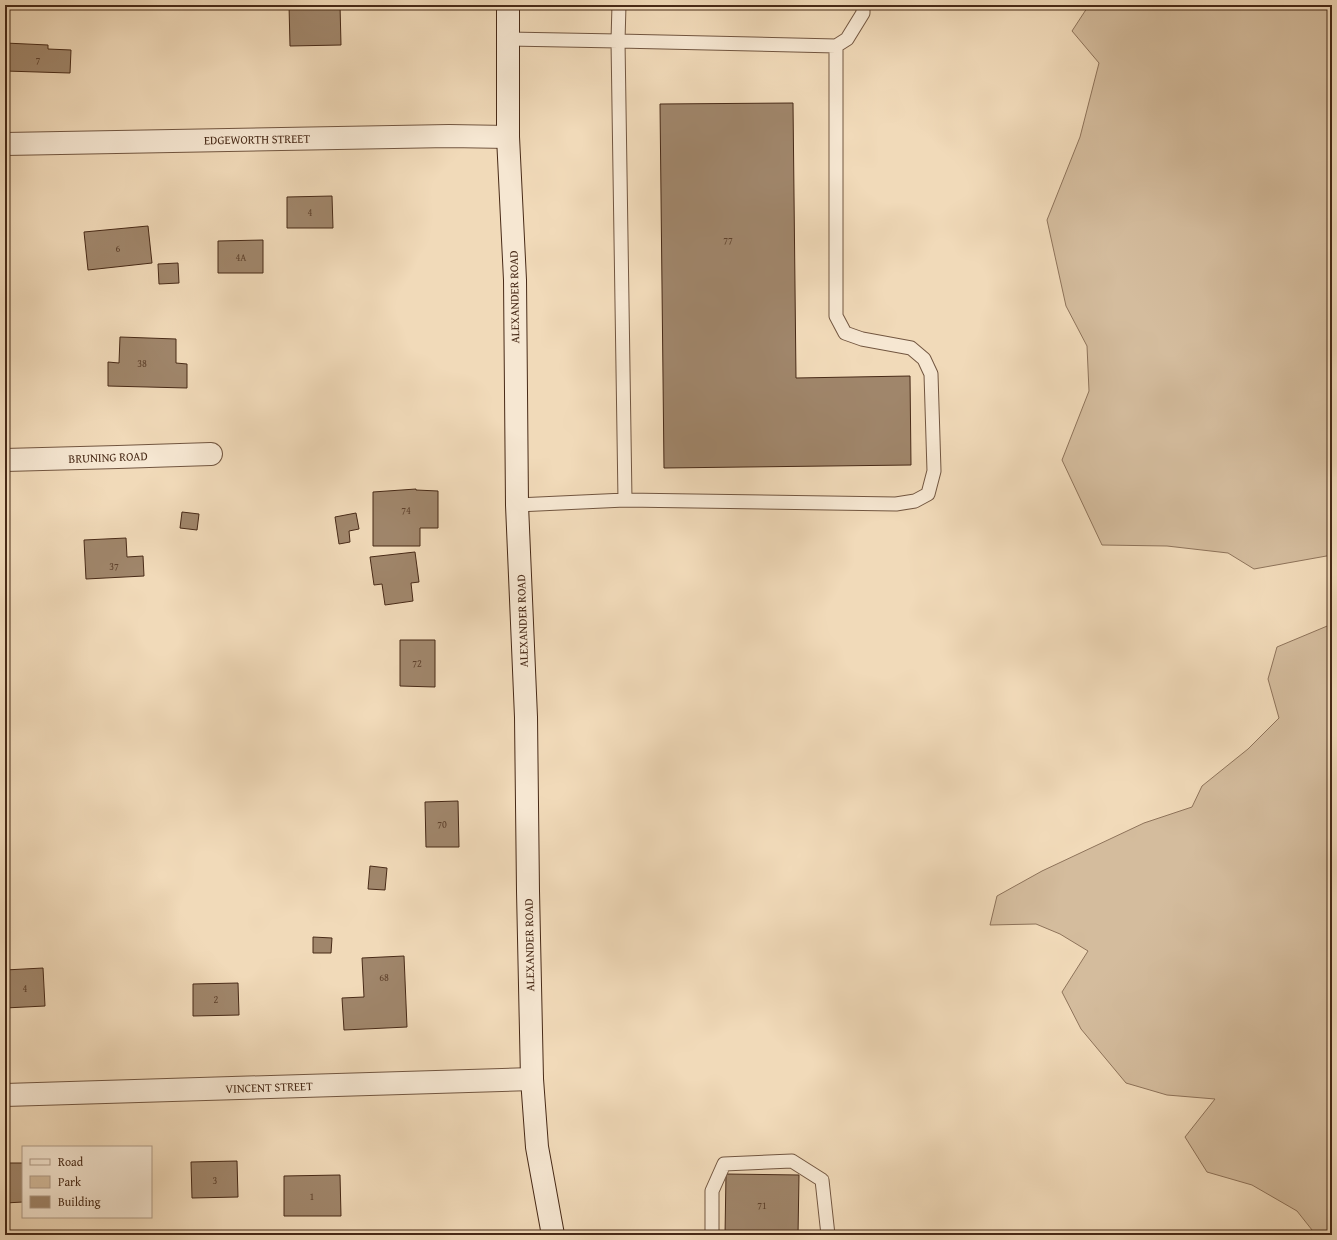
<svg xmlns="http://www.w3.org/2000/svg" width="1337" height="1240" viewBox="0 0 1337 1240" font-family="'Gentium Book Plus',serif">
<rect width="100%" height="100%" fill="#f1dab9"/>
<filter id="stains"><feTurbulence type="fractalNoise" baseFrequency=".005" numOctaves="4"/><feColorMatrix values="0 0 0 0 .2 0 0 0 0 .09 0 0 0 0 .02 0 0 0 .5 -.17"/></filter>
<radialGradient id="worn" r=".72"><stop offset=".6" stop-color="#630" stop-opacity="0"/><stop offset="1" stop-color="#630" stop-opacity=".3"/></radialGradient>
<path fill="#d4bc9d" stroke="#8e735a" d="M1089,5H1332V555L1254,569L1228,553L1167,546L1102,545L1062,460L1089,391L1087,346L1066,306L1047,220L1080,137L1099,63L1072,31Z
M1332,624V1235H1316L1297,1211L1252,1185L1207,1172L1185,1137L1215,1099L1167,1095L1126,1083L1081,1029L1062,992L1088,951L1060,934L1036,924L990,925L997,896L1042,871L1144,823L1192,807L1202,786L1248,749L1279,718L1268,679L1277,647Z"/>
<path fill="#a0866b" stroke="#482a17" d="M289,5H340L341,45L290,46Z
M711,5H833V9Z
M5,43L48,45V49L71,50L70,73L5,71Z
M793,103L796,378L910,376L911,465L664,468L660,104Z
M332,196L333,228H287V197Z
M148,226L152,263L88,270L84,232Z
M263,240V273H218V241Z
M178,263L179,283L159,284L158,264Z
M120,337L176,339V363L187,364V388L108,386V362L119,363Z
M416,489V490L438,491V528H420V546H373V492Z
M182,512L199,514L197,530L180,528Z
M356,513L359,529L349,531L350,542L339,544L335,517Z
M126,538L127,557L143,556L144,576L86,579L84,540Z
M415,552L419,582L411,583L413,601L385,605L382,584L374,585L370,557Z
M400,640H435V687L400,686Z
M458,801L459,847H426L425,802Z
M370,866L387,868L385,890L368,889Z
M313,937L332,938L331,953H313Z
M404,956L407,1027L344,1030L342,998L364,997L362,958Z
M43,968L45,1006L5,1008V970Z
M238,983L239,1015L193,1016V984Z
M237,1161L238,1197L192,1198L191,1162Z
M5,1163H23V1202L5,1203Z
M726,1174L799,1175L798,1235H725Z
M340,1175L341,1216H284V1176Z"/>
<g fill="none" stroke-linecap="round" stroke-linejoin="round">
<defs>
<path id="lane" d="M619,5L618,41L836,46V316L845,333L862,339L911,348L924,359L931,374L934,471L928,494L915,501L896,504L625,500
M508,39L618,41L625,500L517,505
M836,46L847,39L863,13V5
M712,1235V1191L724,1164L792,1161L822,1180L828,1235"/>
<path id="street" d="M5,144L449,136L508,137
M5,460L118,457L211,454
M5,1095L532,1079"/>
<path id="secondary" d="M508,5V137L515,280L517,505L526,717L528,891L532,1079L537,1147L553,1235"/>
</defs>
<use href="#lane" stroke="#725640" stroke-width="15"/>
<use href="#street" stroke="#725640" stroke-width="24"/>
<use href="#secondary" stroke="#482a17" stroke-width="24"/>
<use href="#lane" stroke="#f6e7d2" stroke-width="13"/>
<use href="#street" stroke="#f6e7d2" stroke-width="22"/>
<use href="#secondary" stroke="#f6e7d2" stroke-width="22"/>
</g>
<g text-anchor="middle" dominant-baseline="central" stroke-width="3" stroke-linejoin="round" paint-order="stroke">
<g font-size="10" fill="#5e412c">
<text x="38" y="60">7</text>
<text x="310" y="212">4</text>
<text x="728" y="240">77</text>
<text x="118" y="248">6</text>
<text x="241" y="257">4A</text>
<text x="142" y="363">38</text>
<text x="406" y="510">74</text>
<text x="114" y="566">37</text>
<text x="417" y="663">72</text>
<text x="442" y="824">70</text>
<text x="384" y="977">68</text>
<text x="25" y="988">4</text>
<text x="216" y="999">2</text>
<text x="215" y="1180">3</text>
<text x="312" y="1196">1</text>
<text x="762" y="1205">71</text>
</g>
<g font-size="12" fill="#482a17" stroke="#f6e7d2">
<text transform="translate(257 139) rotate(-1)">EDGEWORTH STREET</text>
<text transform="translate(514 297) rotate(-91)">ALEXANDER ROAD</text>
<text transform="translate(108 457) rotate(-2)">BRUNING ROAD</text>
<text transform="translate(522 621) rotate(-92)">ALEXANDER ROAD</text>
<text transform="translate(529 945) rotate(-91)">ALEXANDER ROAD</text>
<text transform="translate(269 1087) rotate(-2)">VINCENT STREET</text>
</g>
</g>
<rect width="1337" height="1240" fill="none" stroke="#f1dab9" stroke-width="20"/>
<rect x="6" y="6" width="1325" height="1228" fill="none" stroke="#482a17" stroke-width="2"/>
<rect x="10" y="10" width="1317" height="1220" fill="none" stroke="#482a17"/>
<rect x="22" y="1146" width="130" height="72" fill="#f6e7d2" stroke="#b09b87"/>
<rect x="30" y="1159" width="20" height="6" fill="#f6e7d2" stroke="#b09b87"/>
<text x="58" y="1166" font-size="12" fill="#482a17">Road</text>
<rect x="30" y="1176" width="20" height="12" fill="#d4bc9d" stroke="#b09b87"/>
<text x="58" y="1186" font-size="12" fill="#482a17">Park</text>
<rect x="30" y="1196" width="20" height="12" fill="#a0866b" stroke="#b09b87"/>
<text x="58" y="1206" font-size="12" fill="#482a17">Building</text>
<rect width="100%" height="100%" filter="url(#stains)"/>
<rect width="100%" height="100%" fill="url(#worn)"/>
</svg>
